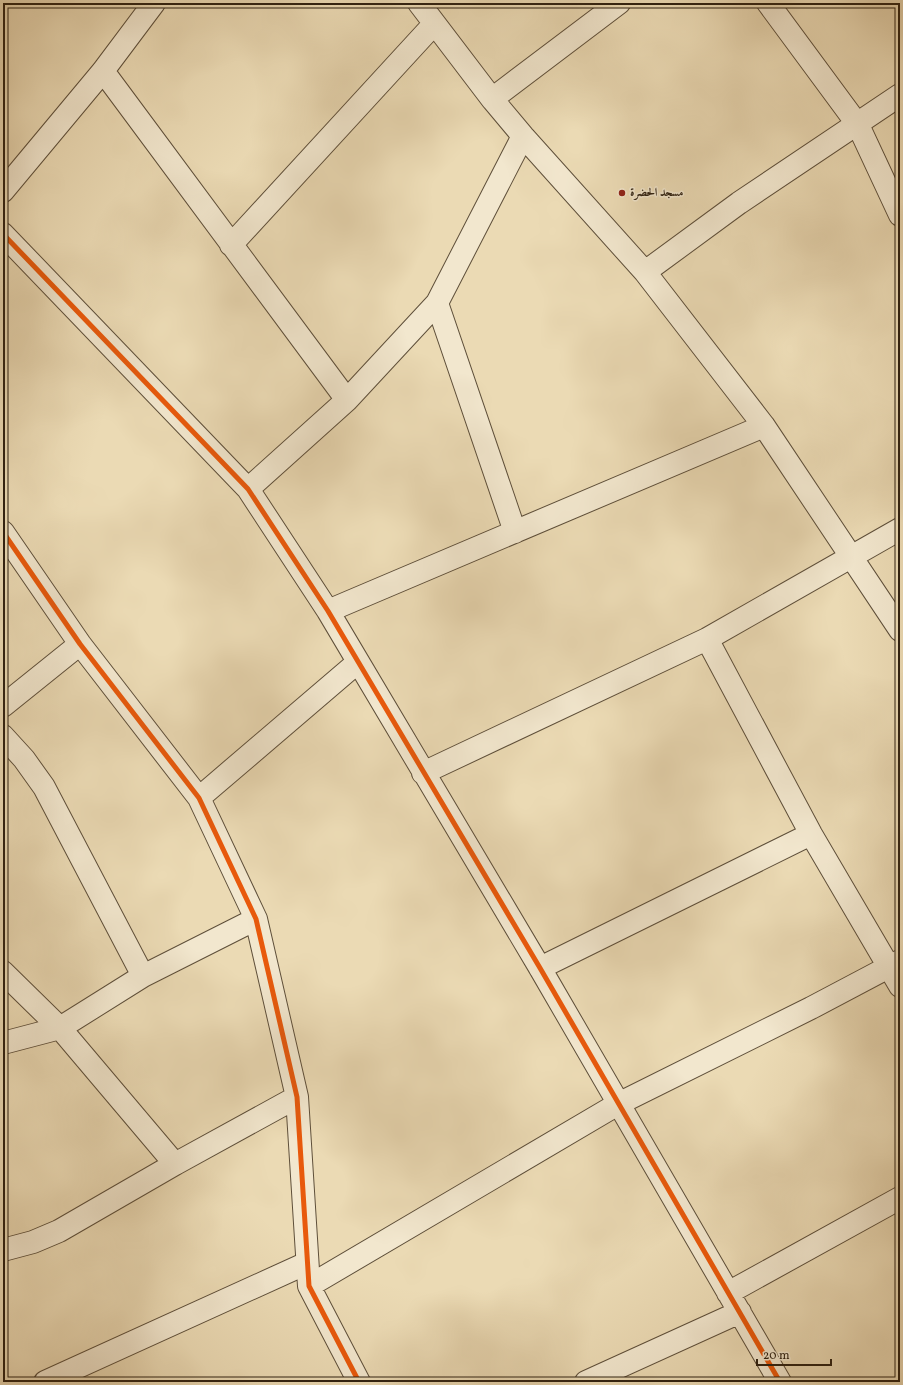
<svg xmlns="http://www.w3.org/2000/svg" width="903" height="1385" viewBox="0 0 903 1385" font-family="Vollkorn,Amiri,serif">
<rect width="100%" height="100%" fill="#ebdab4"/>
<filter id="stains"><feTurbulence type="fractalNoise" baseFrequency=".005" numOctaves="4"/><feColorMatrix values="0 0 0 0 .2 0 0 0 0 .09 0 0 0 0 .02 0 0 0 .5 -.17"/></filter>
<radialGradient id="worn" r=".72"><stop offset=".6" stop-color="#630" stop-opacity="0"/><stop offset="1" stop-color="#630" stop-opacity=".3"/></radialGradient>
<g fill="none" stroke-linecap="round" stroke-linejoin="round">
<defs>
<path id="minor" d="M419,3L492,99L523,136L645,272L764,426L900,630
M768,3L858,125L900,215
M103,71L347,400
M492,99L619,3
M3,191L103,71L154,3
M3,234L248,489L328,611L540,968L780,1382
M231,245L434,24
M645,272L739,203L900,95
M437,303L515,532
M248,489L347,400L437,303L523,136
M3,532L80,644L199,798L256,919L297,1097L309,1286L359,1382
M328,611L764,426
M707,639L811,834L900,986
M3,706L80,644
M3,736L24,759L44,787L143,976
M423,773L707,639L900,529
M199,798L358,662
M540,968L811,834
M3,972L60,1028L175,1164L59,1231L33,1242L3,1250
M3,1043L60,1028L143,976L256,919
M175,1164L297,1097
M309,1286L618,1104L811,1008L900,961
M728,1293L900,1198
M45,1382L307,1263
M586,1382L740,1312"/>
</defs>
<use href="#minor" stroke="#5e4f3a" stroke-width="24"/>
<use href="#minor" stroke="#f2e7ce" stroke-width="22"/>
<defs>
<path id="cycleway" d="M3,234L248,489L328,611L540,968L780,1382
M3,532L80,644L199,798L256,919L297,1097L309,1286L359,1382"/>
</defs>
<use href="#cycleway" stroke="#f2e7ce" stroke-width="8"/>
<use href="#cycleway" stroke="#e8590c" stroke-width="5"/>
</g>
<circle fill="#8f2418" stroke="#f2e7ce" stroke-width="1.5" cx="622" cy="193" r="4"/>
<g text-anchor="middle" dominant-baseline="central" stroke-width="3" stroke-linejoin="round" paint-order="stroke">
<g font-size="12" font-weight="bold" fill="#2f2111" stroke="#f2e7ce" text-anchor="start">
<text x="630" y="193">مسجد الحضرة</text>
</g>
</g>
<rect width="903" height="1385" fill="none" stroke="#ebdab4" stroke-width="16"/>
<rect x="4" y="4" width="895" height="1377" fill="none" stroke="#2f2111" stroke-width="2"/>
<rect x="8" y="8" width="887" height="1369" fill="none" stroke="#2f2111"/>
<path d="M757 1359v6h74v-6" fill="none" stroke="#2f2111" stroke-width="2"/>
<text x="763" y="1359" font-size="12" fill="#2f2111" stroke="#f2e7ce" stroke-width="3" paint-order="stroke">20 m</text>
<rect width="100%" height="100%" filter="url(#stains)"/>
<rect width="100%" height="100%" fill="url(#worn)"/>
</svg>
